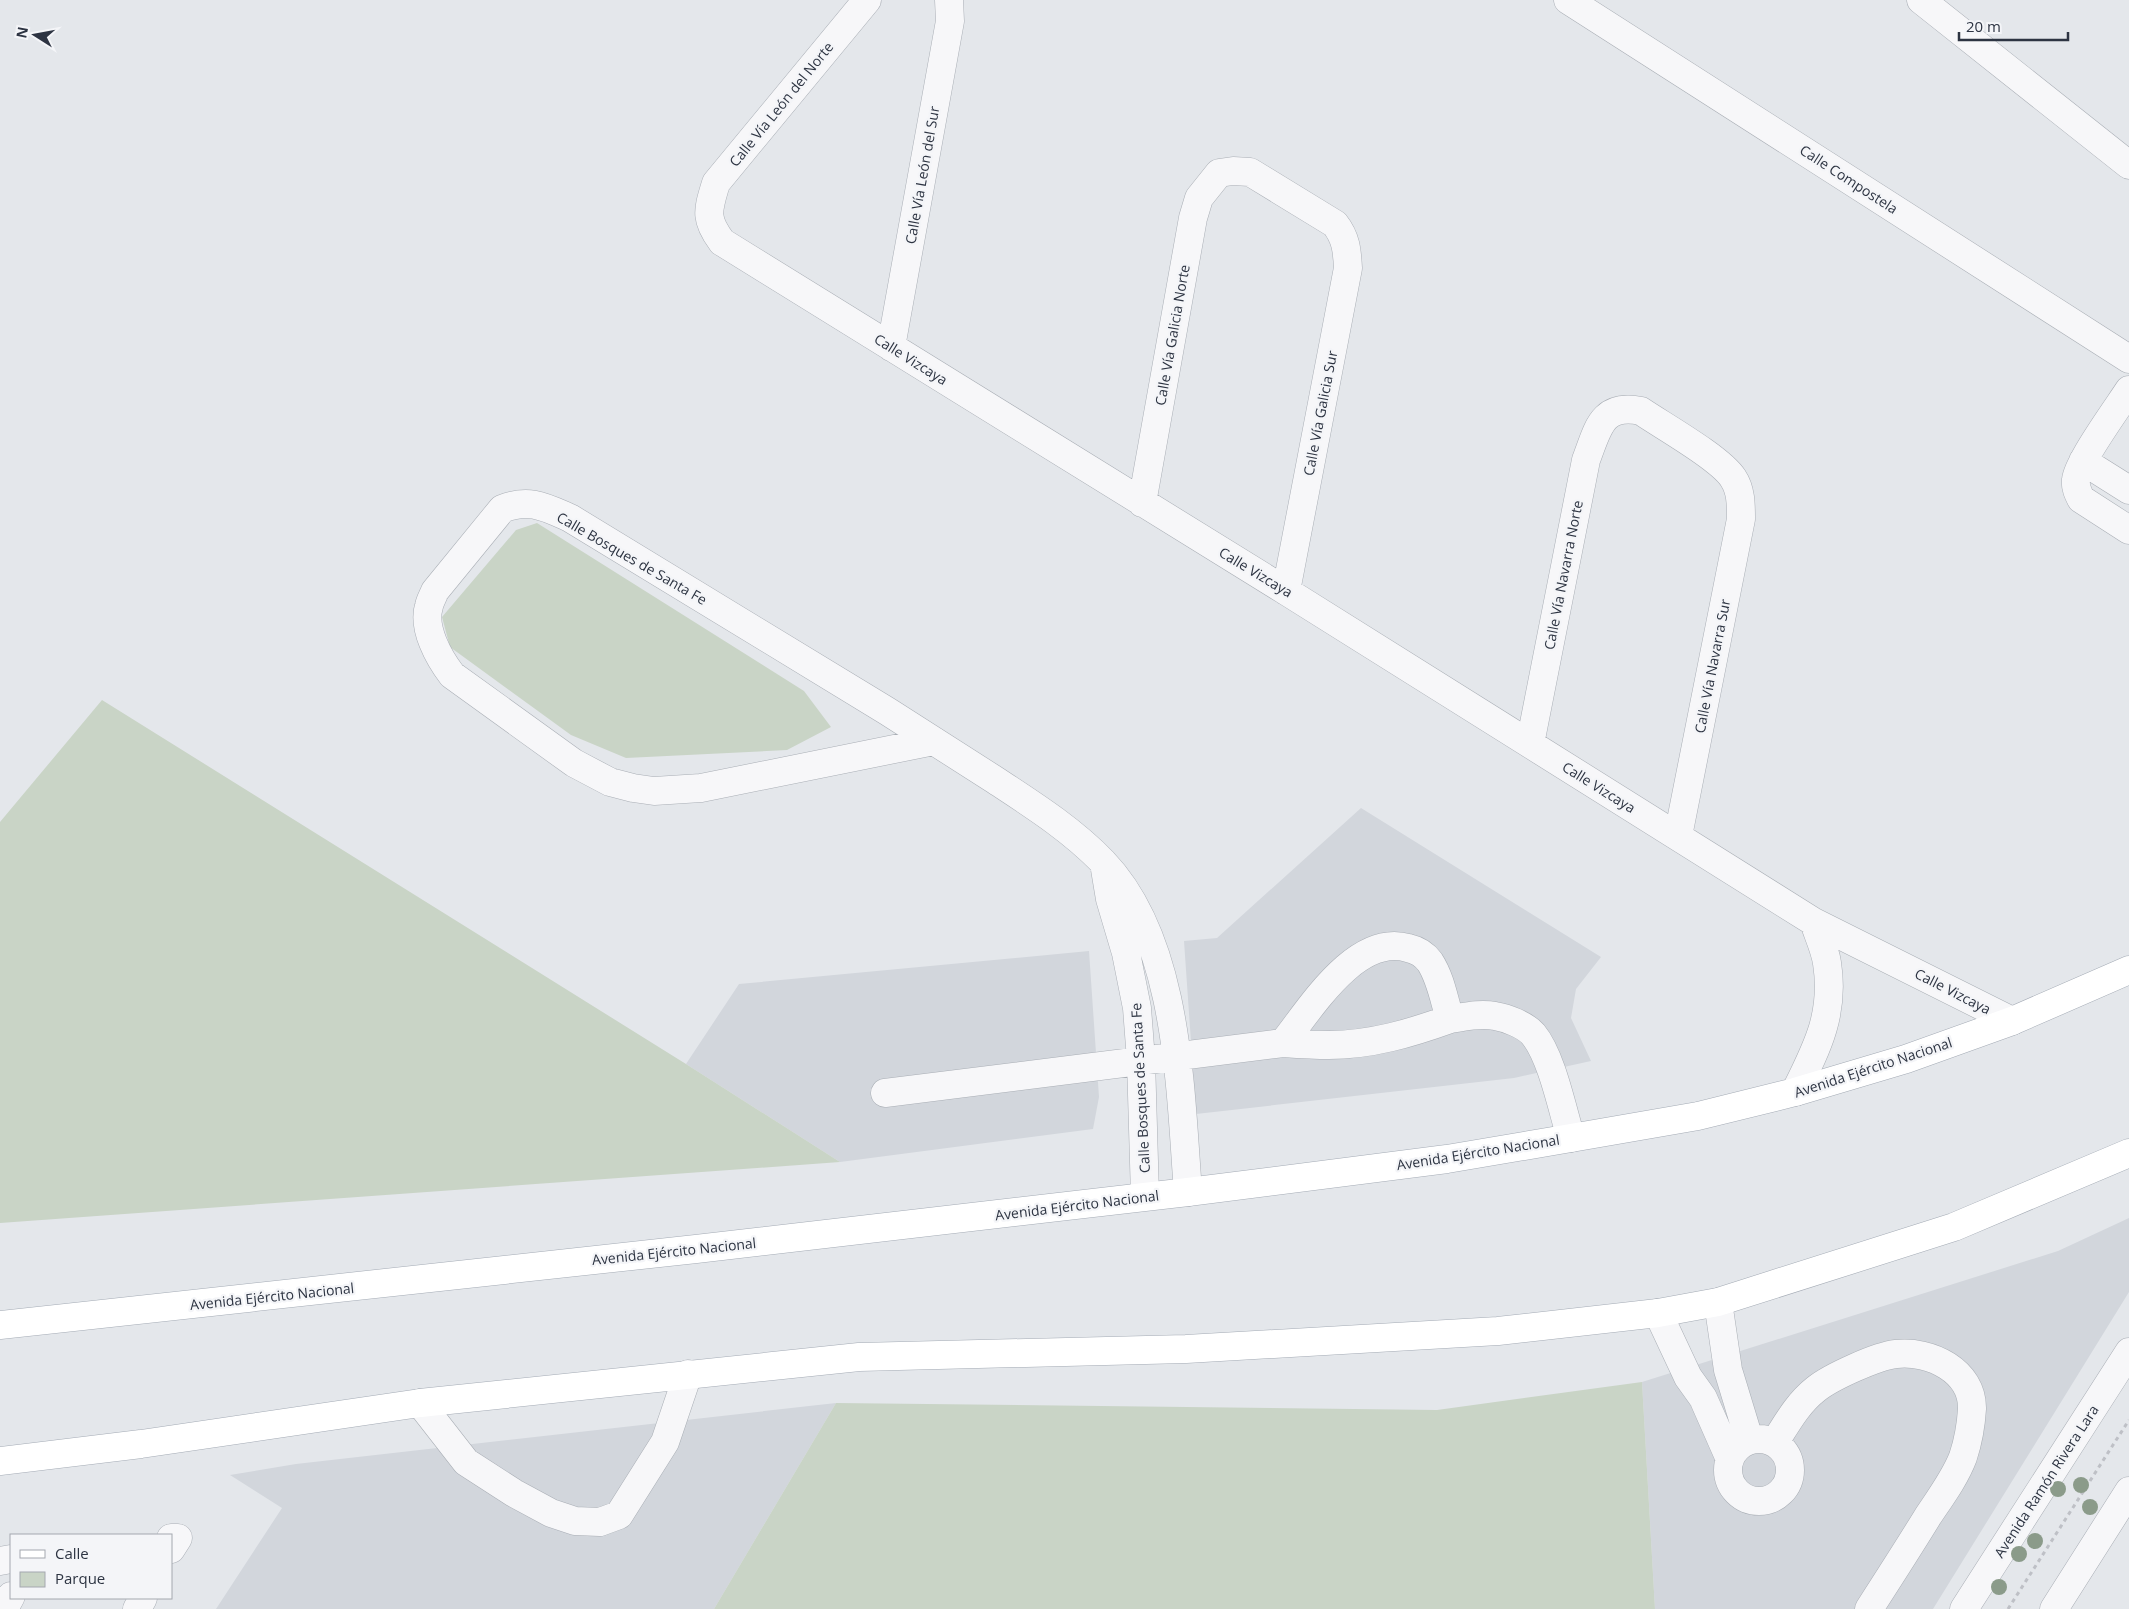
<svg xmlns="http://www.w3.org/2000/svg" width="2129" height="1609" viewBox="0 0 2129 1609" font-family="'Open Sans',sans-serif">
<rect width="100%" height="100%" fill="#e4e7eb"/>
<path fill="#d2d6dc" d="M1361,808L1601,957L1576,989L1571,1018L1591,1061L1514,1078L1196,1114L1184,941L1217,938Z
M1089,951L1099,1097L1093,1129L840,1162L686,1064L739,984Z
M2129,1218V1292L1933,1609H1655L1642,1382L2058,1251Z
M836,1403L714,1609H216L282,1508L230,1475L296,1464Z"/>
<path fill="#c9d4c6" d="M537,523L804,691L831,727L787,750L626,758L571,735L450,647L442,617L516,530Z
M102,700L686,1064L840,1162L0,1223V822Z
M1642,1382L1655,1609H714L836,1403L1437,1410Z"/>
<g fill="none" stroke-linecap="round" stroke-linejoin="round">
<defs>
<path id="minor" d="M867,0L716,183C708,210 704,218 722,242L1286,591L1814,922L2012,1021
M1568,0L2129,359
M1921,0L2129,165
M891,347L950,21L949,0
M2129,390C2118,407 2077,463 2076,480C2075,487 2078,493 2081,499L2129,530
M2083,461L2129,490
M1142,503L1193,218L1199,198L1219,173L1233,171L1250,172L1335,224C1346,238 1347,250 1348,268L1286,591
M934,741L701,788L654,791L633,788L610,782L574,763L452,675C439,658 422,628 429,606C430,601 433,596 435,591L502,509C529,498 545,507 570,518L887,711C923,734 959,757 995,780C1033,805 1071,829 1103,862C1179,941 1180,1089 1188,1192
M1530,744L1586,460C1598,429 1601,403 1641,411C1663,426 1720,458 1733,478C1741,490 1741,504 1741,519L1678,836
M1105,869L1110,899L1126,953L1137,1008L1141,1060L1145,1196
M1450,1019C1464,1017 1480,1013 1495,1016C1507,1018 1525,1025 1533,1034C1552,1057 1562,1109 1571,1138
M1795,1092C1817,1048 1835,1014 1827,963C1825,949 1818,935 1814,922
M885,1093L1283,1043C1298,1044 1314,1045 1329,1045C1371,1045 1411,1033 1450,1019C1444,1000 1441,979 1430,962C1425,955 1417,950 1408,948C1356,933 1311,1008 1283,1043
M1718,1302L1728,1370L1749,1439
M1658,1313L1688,1377L1703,1398L1729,1457
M420,1403L466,1462L514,1493L551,1513L575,1521L600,1522L619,1515L665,1442L688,1374
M1728 1470a31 31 0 1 1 62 0a31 31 0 1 1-62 0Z
M1775,1442C1787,1423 1798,1403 1816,1389C1831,1377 1877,1356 1896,1354C1930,1350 1973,1371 1972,1409C1971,1425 1968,1442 1963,1457C1955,1478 1940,1498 1928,1516C1909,1547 1889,1578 1869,1609
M171,1538H178L171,1549
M0,1561L11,1559
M4,1609L11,1596
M137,1609L143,1598
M1964,1609L2129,1352
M2054,1609L2129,1491"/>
<path id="major" d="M0,1325L696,1249L1188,1192L1447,1159L1571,1138L1698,1116L1795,1092L1906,1059L2012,1021L2129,970
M0,1461L141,1444L420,1403L859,1357L1186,1349L1498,1331L1658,1313L1718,1302L1954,1227L2129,1153"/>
</defs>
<use href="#minor" stroke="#a9aeb5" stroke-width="29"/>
<use href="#major" stroke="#a4abb5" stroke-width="29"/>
<path stroke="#bec0c6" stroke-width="3" stroke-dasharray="4 4" stroke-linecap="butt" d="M2008,1609L2129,1420"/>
<use href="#minor" stroke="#f7f7f9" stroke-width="28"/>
<use href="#major" stroke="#fff" stroke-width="28"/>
</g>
<g fill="#8b9b8a">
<circle cx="2081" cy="1485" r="8"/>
<circle cx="2058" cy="1489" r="8"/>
<circle cx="2090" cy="1507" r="8"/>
<circle cx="2035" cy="1541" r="8"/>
<circle cx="2019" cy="1554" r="8"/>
<circle cx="1999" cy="1587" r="8"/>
</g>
<g text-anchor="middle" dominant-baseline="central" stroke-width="4.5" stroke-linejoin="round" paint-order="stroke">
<g font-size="14" fill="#2d3442" stroke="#f4f5f8">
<text transform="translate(781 104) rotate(-51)">Calle Vía León del Norte</text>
<text transform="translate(922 175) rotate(-80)">Calle Vía León del Sur</text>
<text transform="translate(1849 179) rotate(33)">Calle Compostela</text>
<text transform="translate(1172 335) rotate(-80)">Calle Vía Galicia Norte</text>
<text transform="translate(911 359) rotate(32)">Calle Vizcaya</text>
<text transform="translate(1320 413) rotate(-79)">Calle Vía Galicia Sur</text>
<text transform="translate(632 558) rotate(30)">Calle Bosques de Santa Fe</text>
<text transform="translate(1256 572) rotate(31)">Calle Vizcaya</text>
<text transform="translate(1563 575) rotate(-79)">Calle Vía Navarra Norte</text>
<text transform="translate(1712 666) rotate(-79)">Calle Vía Navarra Sur</text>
<text transform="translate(1599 787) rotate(32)">Calle Vizcaya</text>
<text transform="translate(1953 991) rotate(27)">Calle Vizcaya</text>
<text transform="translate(1873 1067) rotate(-18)">Avenida Ejército Nacional</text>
<text transform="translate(1140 1088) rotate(-93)">Calle Bosques de Santa Fe</text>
<text transform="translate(1478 1152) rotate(-9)">Avenida Ejército Nacional</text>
<text transform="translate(1077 1205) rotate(-7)">Avenida Ejército Nacional</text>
<text transform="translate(674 1251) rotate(-6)">Avenida Ejército Nacional</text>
<text transform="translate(272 1296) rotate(-6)">Avenida Ejército Nacional</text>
<text transform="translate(2046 1481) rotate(-57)">Avenida Ramón Rivera Lara</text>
</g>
</g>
<rect x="10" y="1534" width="162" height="65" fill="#f4f5f8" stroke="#a4a8af"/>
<rect x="20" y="1550" width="25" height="8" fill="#ffffff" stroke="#a4a8af"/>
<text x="55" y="1559" font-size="15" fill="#2d3442">Calle</text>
<rect x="20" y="1572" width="25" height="15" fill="#c9d4c6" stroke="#a4a8af"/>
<text x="55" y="1584" font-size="15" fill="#2d3442">Parque</text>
<g transform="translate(35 35) rotate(281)" stroke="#f4f5f8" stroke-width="4" paint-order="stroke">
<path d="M0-4L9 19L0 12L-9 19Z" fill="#2d3442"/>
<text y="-8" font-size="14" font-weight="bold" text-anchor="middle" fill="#2d3442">N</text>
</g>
<path d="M1959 32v8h109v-8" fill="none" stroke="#2d3442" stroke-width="2.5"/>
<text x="1966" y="32" font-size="15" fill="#2d3442" stroke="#f4f5f8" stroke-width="4" paint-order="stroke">20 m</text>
</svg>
